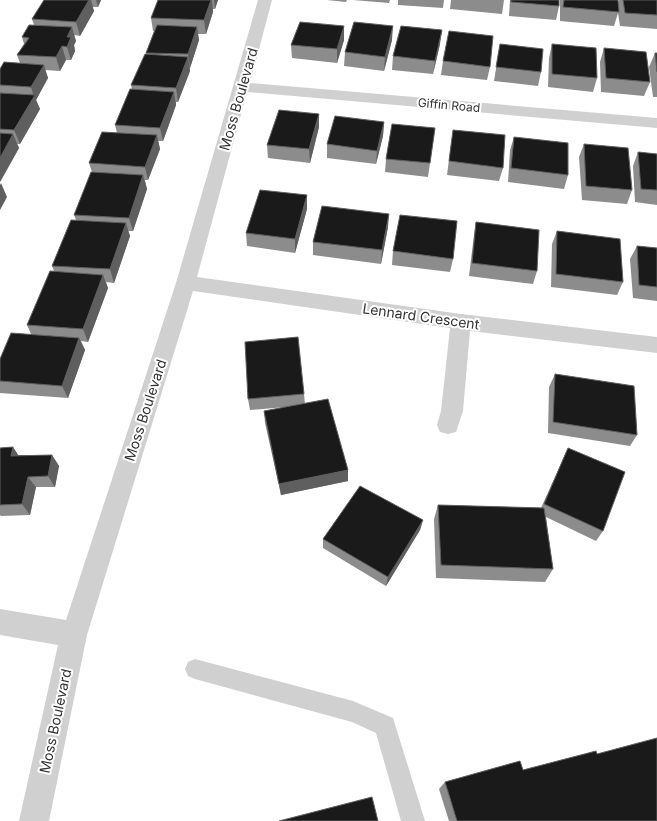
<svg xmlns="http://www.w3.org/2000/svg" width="657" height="821" viewBox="0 0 657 821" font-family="Inter,sans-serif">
<rect width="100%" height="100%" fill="#fff"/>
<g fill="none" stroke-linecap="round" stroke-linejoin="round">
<path fill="#d0d0d0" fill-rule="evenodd" d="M195,659L353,701L393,718L425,821H401L376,733L352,722L195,679L188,676L185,669L188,662Z"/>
<path fill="#d0d0d0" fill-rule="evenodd" d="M258,0H272L250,83L657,118V128L247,92L197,277L461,314L657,337V353L470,331L463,411L456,432L448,434L440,432L437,425L441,411L450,328L193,291L87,635L49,821H19L58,645L0,635V609L66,620L176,283Z"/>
</g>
<path fill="#8c8c8c" d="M44,0H101L98,7H92L94,11L80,36L74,35L76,41L74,45L75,51L71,60H66L60,71L45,70L48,78L36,100L40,109L20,144H17L19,148L0,182V69L20,63L17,55L24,44L22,37L34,25L32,19Z
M158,0H218L215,9H213V12L206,34H198L199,40L190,68V71L178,102H176V105L163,141H158L160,149L148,180H145L147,189L133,231H128L130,236L114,283L106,282L108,288L88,342L81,341L85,350L68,398L0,393V359L31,334L27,325L54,271L52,266L76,220L74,215L92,172L89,163L117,133L115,125L132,89L131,85L147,55L146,53L154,31H153L151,18Z
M327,0H347L346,2Z
M353,0H390L389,3Z
M398,0H444L443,8L398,5Z
M451,0H504L502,14L450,9Z
M510,0H559V6L556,20L509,16Z
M560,0H618V4L619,0H657V29L620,26L618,13L614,26L560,21Z
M344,26V40L337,63L292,58L291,45Z
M392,40L384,71L344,66L345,52Z
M440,44L433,74L392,70L393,56Z
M500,44L541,72L538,86L494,81Z
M552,44L597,78L593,92L548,87L549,58Z
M604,48L650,82L644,96L601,92L600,62Z
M655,53H657V97H653L649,67Z
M443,61L490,67L487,80L441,75Z
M384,122L383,136L376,164L327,158V144Z
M319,127L310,163L268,158L267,145Z
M435,128L428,177L385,172L386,159Z
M514,137L568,175L564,189L508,182L510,150Z
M451,144L503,168L499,181L447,175Z
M584,144L632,190L627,204L582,200L579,157Z
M638,152L657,154V205L635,202L633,166Z
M307,195V209L295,253L247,246L246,233Z
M476,222L537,271L533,284L469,276L474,235Z
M388,227L381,264L313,255V242Z
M557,231L623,282L617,295L551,287L552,244Z
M637,246L657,248V301L633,298L630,259Z
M393,251L453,259L450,272L392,265Z
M555,374L637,435L630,446L548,433L549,387Z
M304,394L305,404L348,470V481L281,495L265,423L264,411L286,407L250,410L248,399Z
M13,447L18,455H52L59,466L55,487H36L30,515L1,516L0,515V448Z
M568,448L603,531L596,541L546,517L553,569L545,582L436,578L434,519L438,505L541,508L563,459Z
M423,520L420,530L386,586L323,548V539Z
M597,754L657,821H449L439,789L445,782L523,770Z"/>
<path fill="#5f5f5f" d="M89,0H91L94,11L80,36L76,22Z
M96,0H101L98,7Z
M211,0H212L213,12L206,34L204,20Z
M214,0H218L215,9Z
M344,26V40L337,63V49Z
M393,26L392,40L384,71L385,57Z
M72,27L76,41L74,45L75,51L71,60L67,47V37Z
M197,27L199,40L190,68L188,54Z
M442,30L440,44L433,74L435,61Z
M62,46L66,60L60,71L56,57Z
M188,57L190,71L178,102L176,88Z
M44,65L48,78L36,100L40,109L20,144L14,130L34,97L31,87Z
M174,92L176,105L163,141L160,128Z
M319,114V127L310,163L309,149Z
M384,122L383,136L376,164L377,151Z
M13,134L19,148L0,182V158Z
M157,135L160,149L148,180L145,167Z
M143,175L147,189L133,231L129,218Z
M1,183L7,197L0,210V185Z
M307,195V209L295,253V239Z
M389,214L388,227L381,264L382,250Z
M126,223L130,236L114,283L110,269Z
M103,275L108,288L88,342L83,329Z
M79,338L85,350L68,398L62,386Z
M13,447L20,458L11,456Z
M52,455L59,466L55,487L48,476Z
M348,470V481L281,495L279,484Z
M28,477L36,487L30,515L22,504Z
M423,520L420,530L386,586L388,577Z"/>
<path fill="#1a1a1a" stroke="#5f5f5f" d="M44,0H89L76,22L32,19Z
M158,0H211L204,20L151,18Z
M511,0H559V6L511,2Z
M564,0H618L619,12L563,7Z
M623,0H657V15L625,13Z
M300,22L344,26L337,49L291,45Z
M354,22L393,26L385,57L345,52Z
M29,25L72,27L67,37H71L67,47L62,46L56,57L17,55L29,38L22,37Z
M157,25L197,27L188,54L146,53Z
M401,26L442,30L435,61L393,56Z
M449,31L493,36L490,67L443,61Z
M500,44L543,49L541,72L496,67Z
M552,44L596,48L597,78L552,74Z
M604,48L646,52L650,82L606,78Z
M655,53H657V72Z
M145,54L188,57L176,88L131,85Z
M4,62L44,65L31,87L0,85V69Z
M130,89L174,92L160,128L115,125Z
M0,93L35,95L14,130L0,129Z
M279,110L319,114L309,149L267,145Z
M335,116L384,122L377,151L327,144Z
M392,124L435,128L430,163L386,159Z
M453,130L505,135L503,168L449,161Z
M102,132L157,135L145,167L89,163Z
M0,133L13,134L0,158Z
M514,137L568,143V175L511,168Z
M584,144L628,148L632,190L586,186Z
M638,152L657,154V190L641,189Z
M91,172L143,175L129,218L74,215Z
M260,190L307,195L295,239L246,233Z
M322,206L389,214L382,250L313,242Z
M400,215L457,221L453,259L393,251Z
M71,220L126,223L110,269L52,266Z
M476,222L539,230L537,271L472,263Z
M557,231L620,239L623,282L556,274Z
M637,246L657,248V287L639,285Z
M50,271L103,275L83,329L27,325Z
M11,333L79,338L62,386L0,381V359Z
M298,337L304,394L248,399L245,342Z
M555,374L634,386L637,435L553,422Z
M328,399L348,470L279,484L264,411Z
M13,447L11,456L52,455L48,476L28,477L22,504L0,505V448Z
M568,448L625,472L603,531L544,504Z
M360,486L423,520L388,577L323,539Z
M438,505L544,508L553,569L441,565Z
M657,738V821H457L445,782L520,761L523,770L596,751L597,754Z
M372,797L378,821H279Z"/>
<g text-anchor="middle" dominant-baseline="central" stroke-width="4" stroke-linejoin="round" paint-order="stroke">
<g font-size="12" fill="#333" stroke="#fff">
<text transform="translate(449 105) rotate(5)">Giffin Road</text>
</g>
<g font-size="14" fill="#333" stroke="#fff">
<text transform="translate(238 99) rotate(-74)">Moss Boulevard</text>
<text transform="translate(421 316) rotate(8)">Lennard Crescent</text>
<text transform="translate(145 410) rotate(-72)">Moss Boulevard</text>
<text transform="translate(55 721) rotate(-78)">Moss Boulevard</text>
</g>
</g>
</svg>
